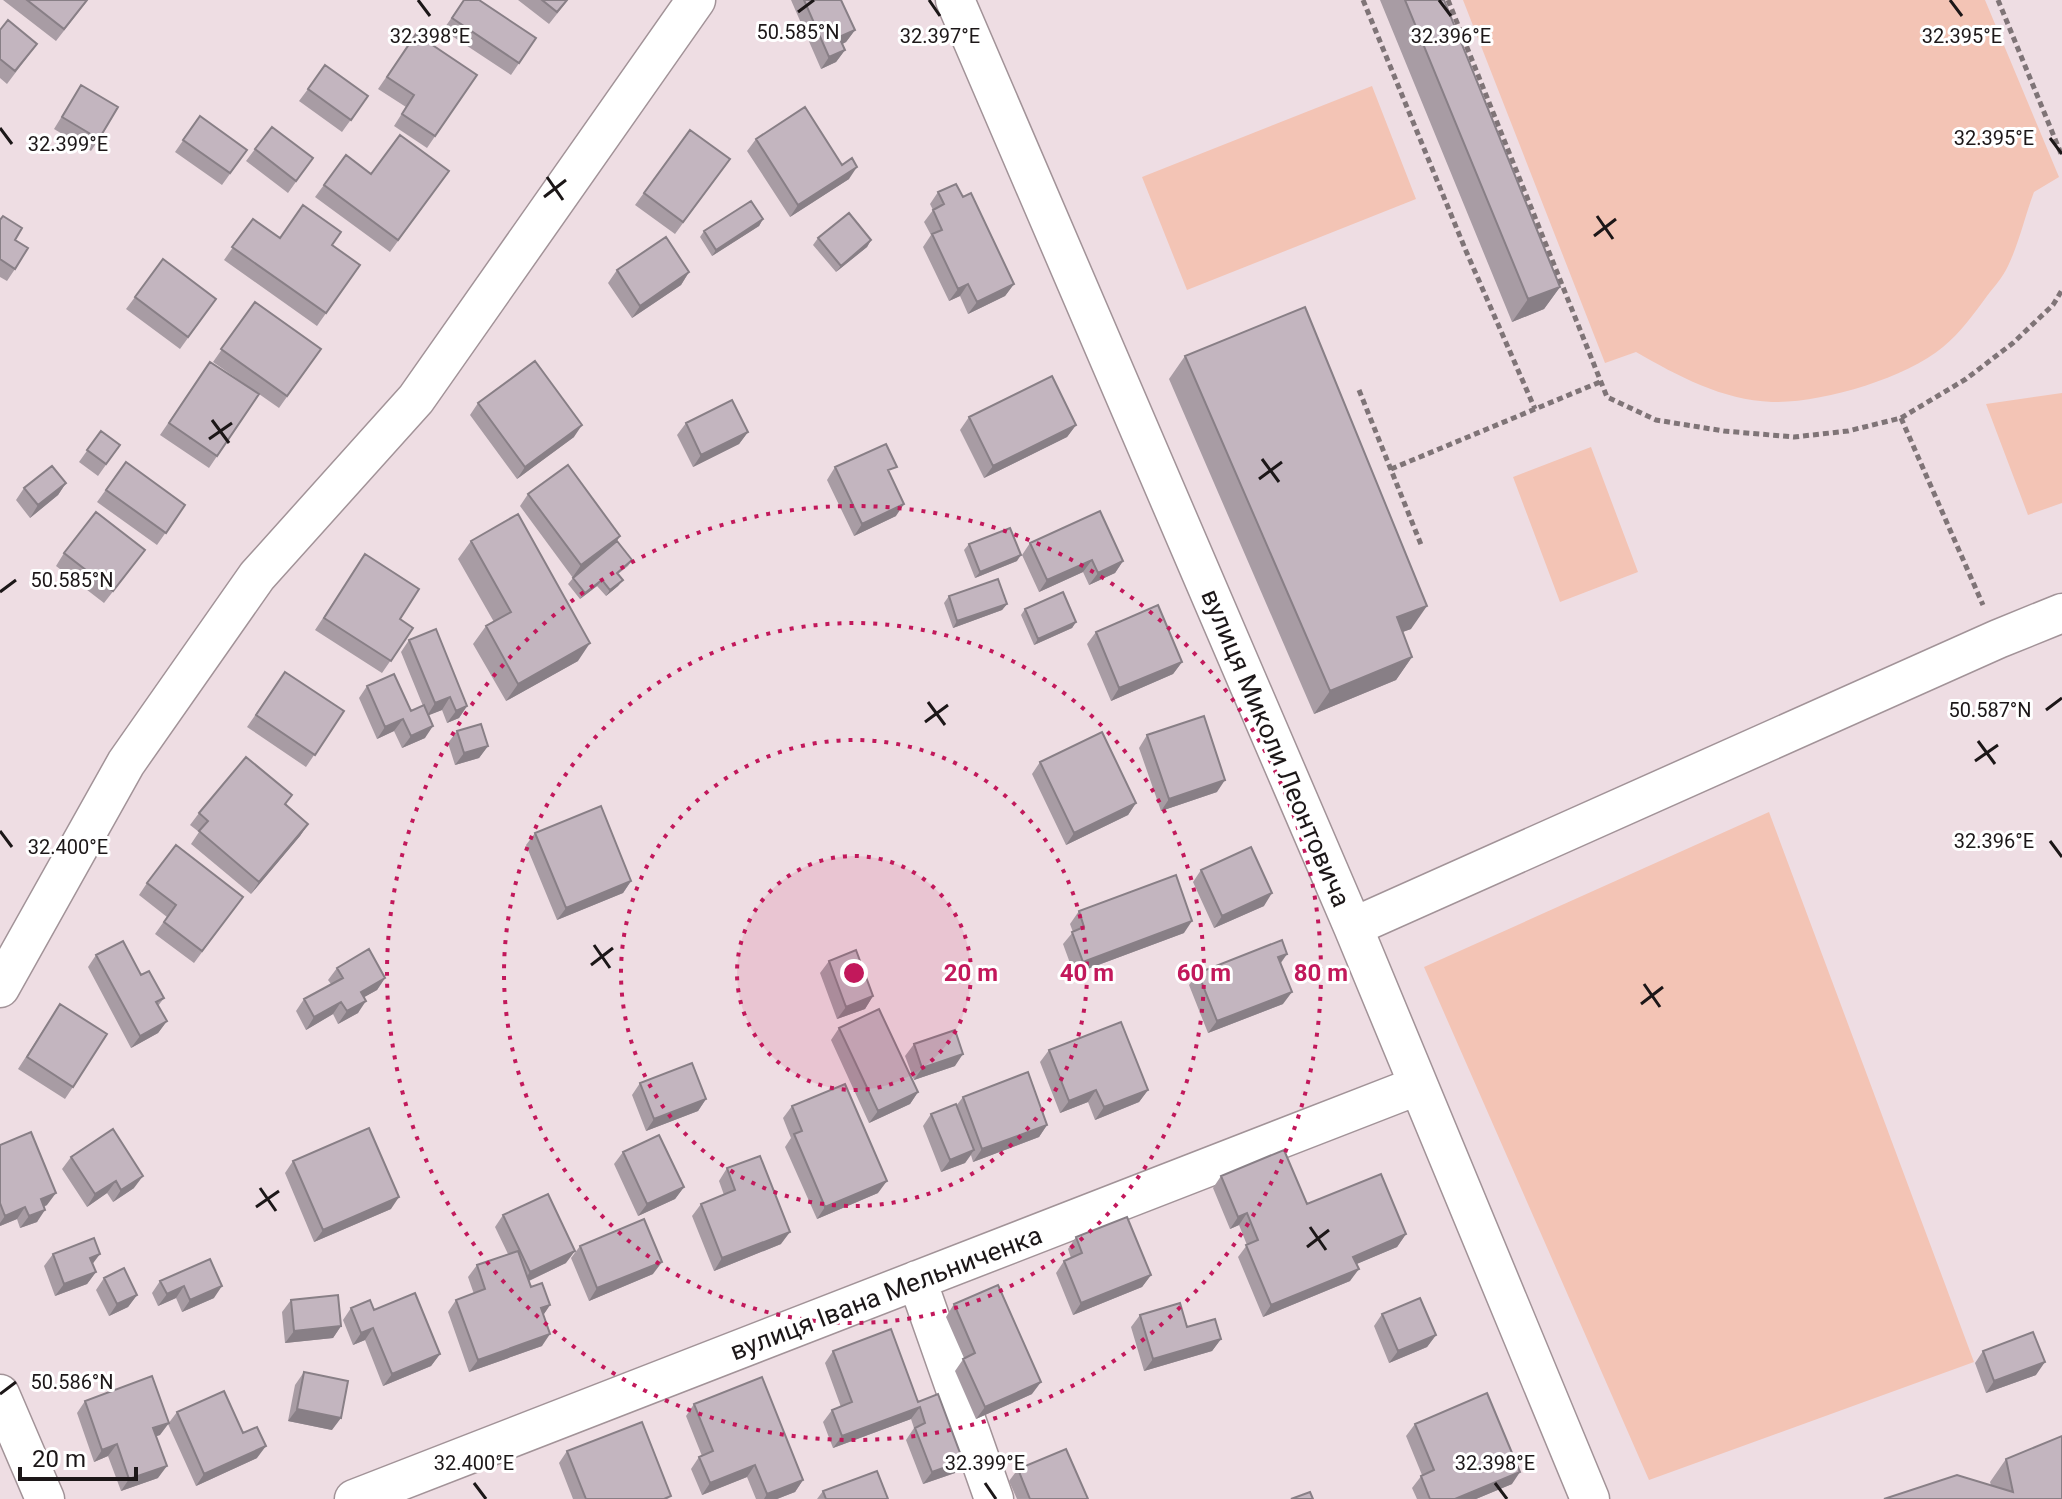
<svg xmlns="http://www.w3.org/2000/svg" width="2062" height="1499" viewBox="0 0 2062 1499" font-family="Roboto,sans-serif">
<rect width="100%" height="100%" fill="#eedde3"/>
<path fill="#f3c4b5" d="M1463,0H1985L2059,177L2034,192C2025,216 2019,243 2008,266C2003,277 1994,287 1987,296C1974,314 1960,333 1943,347C1904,379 1822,403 1772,402C1722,400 1678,376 1636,352L1605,363Z
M1372,86L1416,199L1187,290L1142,177Z
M2062,393V503L2028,515L1986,404Z
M1591,447L1638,572L1560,602L1513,477Z
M1769,812L1974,1362L1649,1480L1424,967Z"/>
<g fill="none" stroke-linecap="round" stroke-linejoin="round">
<defs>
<path id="minor" d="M955,0L1353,927L1590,1499
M1353,927L1998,639L2062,613
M0,988L126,763L257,576L416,399L696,0
M917,1280L994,1499
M0,1394L45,1499
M354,1499L1417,1086"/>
</defs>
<use href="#minor" stroke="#a29398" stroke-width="41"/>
<path stroke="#7f7477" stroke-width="5" stroke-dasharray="6 4" stroke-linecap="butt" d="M1363,0L1466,251L1535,409
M1448,0L1607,397L1656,420L1724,431L1794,437L1848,431L1901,418L1966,379L2013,343L2053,305L2062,290
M1998,0L2062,156
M1359,390L1422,547
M1901,418L1983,605
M1391,469L1600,382"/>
<use href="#minor" stroke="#fff" stroke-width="38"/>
</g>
<path fill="#a89ca4" d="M3,0H88L56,41Z
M464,0L536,38L511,75L443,30Z
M518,0H568L549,24Z
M791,0H841L855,30L846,42L842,44L845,50L836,62L821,69Z
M1380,0H1444L1560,287L1544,309L1512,322Z
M0,30L37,44L7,84L0,78Z
M416,34L477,75L427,148L394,126L406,107L378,89Z
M81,85L99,139L91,151L54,129Z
M308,89L368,96L342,132L299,101Z
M200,116L247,150L222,185L175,152Z
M690,130L730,159L675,234L635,205Z
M756,139L849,179L790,217L747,151Z
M255,149L313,158L288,193L246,161Z
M346,155L371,174L449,171L390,252L315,197Z
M938,192L963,197L1014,284L1005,296L968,314L960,296L949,301L923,247L931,235L924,222L933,210L930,204Z
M253,219L280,238L332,245L360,265L317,326L224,260Z
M763,219L759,226L712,256L700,237L704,231Z
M0,220L15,240V269L7,281L0,277Z
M818,238L871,240L867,247L836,272L813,245Z
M617,270L689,272L681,285L632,318L608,283Z
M135,297L216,299L180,349L126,309Z
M255,302L321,349L279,408L213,362Z
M1185,356L1411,629L1402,632L1412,657L1396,680L1314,714L1169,379Z
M210,362L259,394L209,468L160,435Z
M478,403L574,437L517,479L470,415Z
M969,417L1076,425L1067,437L984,478L960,430Z
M686,423L748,432L739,444L693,467L677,435Z
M101,431L120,445L98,476L79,462Z
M126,462L185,505L157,545L97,502Z
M835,467L891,475L896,516L854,536L827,480Z
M66,483L58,495L30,518L16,500L24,488Z
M528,494L620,536L616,542L632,560L628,566L618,574L623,580L618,586L606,596L597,586L580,599L568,584L573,578L520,506Z
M471,541L578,661L506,701L473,644L486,626L494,622L458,559Z
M1030,543L1123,561L1115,573L1089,585L1083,572L1039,592L1022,555Z
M969,544L1017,561L975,578L964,550Z
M64,553L136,562L104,603L56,566Z
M357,567L400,619L413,628L382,673L315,630Z
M949,596L1007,604L1002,610L953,628L944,603Z
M1025,609L1076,622L1072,628L1034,645L1021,615Z
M1096,632L1182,662L1173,674L1111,701L1087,644Z
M409,640L467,706L459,718L447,723L442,710L428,715L425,738L402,748L394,731L377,739L359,698L367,686L411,711L423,706L401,652Z
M285,672L344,711L306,767L247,727Z
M457,731L488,746L479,758L455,765L448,743Z
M1147,735L1217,792L1161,811L1139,748Z
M1040,762L1136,803L1128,815L1066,845L1032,774Z
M292,795L286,804L308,824L300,836L251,894L191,844L199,832L190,825L199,813Z
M535,833L631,881L623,893L557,920L526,845Z
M1201,870L1264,906L1214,928L1193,882Z
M147,883L243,897L194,963L155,934L167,917L139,895Z
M1079,911L1184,933L1074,974L1063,944L1073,932L1070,924Z
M1287,954L1281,963L1283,1004L1208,1033L1189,985L1198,973Z
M96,955L141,975L164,998L158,1006L167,1021L158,1033L131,1048L88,967Z
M829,961L873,996L865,1009L837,1019L820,973Z
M337,968L385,978L377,990L364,997L358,1013L338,1024L333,1014L306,1030L296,1011L304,999L331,984L328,980Z
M60,1004L73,1087L65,1099L18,1069Z
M839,1028L918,1092L910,1104L869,1123L831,1040Z
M914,1044L955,1066L914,1080L905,1056Z
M1049,1050L1148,1090L1139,1102L1095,1120L1088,1102L1060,1113L1040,1062Z
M640,1083L706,1099L698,1111L646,1131L632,1095Z
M963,1097L1047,1125L1039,1137L973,1162L971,1155L965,1163L941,1172L923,1126L931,1114L956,1106Z
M792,1106L878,1193L817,1219L785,1147L791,1138L783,1118Z
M0,1145L47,1205L44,1207L37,1222L20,1228L17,1219L0,1226Z
M623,1152L684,1187L675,1199L638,1216L614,1164Z
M71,1157L134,1188L113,1202L107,1193L87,1207L62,1169Z
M293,1161L391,1209L314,1242L285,1173Z
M727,1168L781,1244L714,1271L692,1216L701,1204L724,1195L719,1181Z
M1221,1176L1307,1204L1406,1234L1397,1247L1356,1264L1350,1281L1263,1317L1238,1257L1247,1245L1239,1225L1230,1229L1213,1188Z
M503,1215L566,1263L529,1281L531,1287L550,1305L543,1315L542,1346L469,1372L448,1312L456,1300L474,1294L468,1277L477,1265L508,1254L495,1227Z
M1076,1237L1151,1275L1142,1287L1073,1315L1056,1273L1064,1261L1071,1258L1068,1249Z
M580,1246L653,1274L589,1301L571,1258Z
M53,1254L93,1264L96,1272L87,1284L55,1296L44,1266Z
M210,1259L214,1298L182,1312L176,1298L158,1306L152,1293L160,1281Z
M104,1278L137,1295L128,1307L109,1316L96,1290Z
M291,1300L341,1326L333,1338L285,1343L282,1312Z
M954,1304L1032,1394L976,1419L955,1371L964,1358L946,1317Z
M351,1308L374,1310L440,1354L431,1366L383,1386L365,1340L353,1345L343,1320Z
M1382,1314L1436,1335L1427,1347L1389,1363L1374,1326Z
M1140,1315L1187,1327L1221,1339L1212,1351L1144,1371L1131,1327Z
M833,1351L918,1402L955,1473L923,1484L906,1440L914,1428L911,1419L833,1448L823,1422L832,1410L841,1407L825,1363Z
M1983,1351L2036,1375L1986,1393L1975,1363Z
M304,1372L332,1430L288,1421L295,1385Z
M85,1401L160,1435L156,1436L158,1478L121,1491L108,1456L94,1462L77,1413Z
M694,1404L803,1480L795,1492L777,1499H756L747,1477L702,1495L691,1469L699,1457L702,1456L686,1416Z
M177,1412L243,1433L257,1458L196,1486L168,1424Z
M1415,1424L1512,1484L1476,1499H1417L1412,1488L1422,1475L1406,1436Z
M567,1451L669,1499H573L559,1463Z
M2006,1459L2062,1499H1884L1991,1485L1990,1482Z
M1018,1469L1088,1499H1017L1009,1481Z
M823,1491L888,1499H817Z"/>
<path fill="#887f86" d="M855,30L846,42L831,50L839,37Z
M845,50L836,62L821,69L829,57Z
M857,167L849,179L790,217L798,205Z
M763,219L759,226L712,256L716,250Z
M871,240L867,247L836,272L841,266Z
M689,272L681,285L632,318L640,306Z
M968,284L960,296L949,301L958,289Z
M1014,284L1005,296L968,314L977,302Z
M1560,287L1544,309L1512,322L1528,299Z
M582,425L574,437L517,479L525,467Z
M1076,425L1067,437L984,478L993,466Z
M748,432L739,444L693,467L701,455Z
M66,483L58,495L30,518L38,505Z
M904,504L896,516L854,536L862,524Z
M620,536L612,548L572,578L581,565Z
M1021,555L1017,561L975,578L980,572Z
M1092,560L1083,572L1039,592L1047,580Z
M1123,561L1115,573L1089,585L1098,573Z
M602,580L597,586L580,599L585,593Z
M623,580L618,586L606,596L610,590Z
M1007,604L1002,610L953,628L957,621Z
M1427,606L1411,629L1381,640L1397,617Z
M1076,622L1072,628L1034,645L1038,639Z
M590,643L578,661L506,701L518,684Z
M1412,657L1396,680L1314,714L1330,691Z
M1182,662L1173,674L1111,701L1119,688Z
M450,697L442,710L427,716L435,703Z
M467,706L459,718L447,723L456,711Z
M403,719L394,731L377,739L385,727Z
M433,726L425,738L402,748L411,736Z
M488,746L479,758L455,765L464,753Z
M1225,780L1217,792L1161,811L1169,799Z
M1136,803L1128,815L1066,845L1074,833Z
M308,824L300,836L251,894L259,882Z
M631,881L623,893L557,920L566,908Z
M1272,893L1264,906L1214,928L1222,916Z
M1192,921L1184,933L1074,974L1083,962Z
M1287,954L1278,966V957Z
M385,978L377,990L352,1004L361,992Z
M1292,992L1283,1004L1208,1033L1217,1021Z
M873,996L865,1009L837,1019L846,1007Z
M366,1001L358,1013L338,1024L347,1011Z
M341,1002L333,1014L306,1030L314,1017Z
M167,1021L158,1033L131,1048L140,1036Z
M963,1054L955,1066L914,1080L922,1068Z
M1096,1090L1088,1102L1060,1113L1069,1101Z
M1148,1090L1139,1102L1095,1120L1104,1107Z
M918,1092L910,1104L869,1123L878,1111Z
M706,1099L698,1111L646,1131L654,1119Z
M1047,1125L1039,1137L973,1162L982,1149Z
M974,1150L965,1163L941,1172L950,1160Z
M143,1176L134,1188L113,1202L121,1190Z
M116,1181L107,1193L87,1207L95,1194Z
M887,1181L878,1193L817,1219L825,1207Z
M684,1187L675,1199L638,1216L647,1204Z
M56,1193L47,1205L32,1211L41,1199Z
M399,1197L391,1209L314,1242L323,1230Z
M25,1207L17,1219L0,1226V1223L5,1216Z
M45,1210L37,1222L20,1228L29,1216Z
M1247,1213L1239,1225L1230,1229L1238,1217Z
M790,1232L781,1244L714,1271L722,1258Z
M1406,1234L1397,1247L1345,1269L1353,1257Z
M575,1251L566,1263L522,1284L530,1272Z
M100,1254L91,1266L90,1258Z
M662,1262L653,1274L589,1301L597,1288Z
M1359,1269L1350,1281L1263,1317L1271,1305Z
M96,1272L87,1284L55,1296L64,1284Z
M1151,1275L1142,1287L1073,1315L1081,1303Z
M184,1286L176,1298L158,1306L167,1294Z
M222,1286L214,1298L182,1312L190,1300Z
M137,1295L128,1307L109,1316L117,1304Z
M550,1305L542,1317L541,1308Z
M341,1326L333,1338L285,1343L294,1331Z
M373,1328L365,1340L353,1345L361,1333Z
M550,1334L542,1346L469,1372L478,1360Z
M1436,1335L1427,1347L1389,1363L1398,1351Z
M1221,1339L1212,1351L1144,1371L1153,1359Z
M440,1354L431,1366L383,1386L392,1374Z
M2045,1362L2036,1375L1986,1393L1994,1381Z
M1041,1382L1032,1394L976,1419L985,1407Z
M920,1407L911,1419L833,1448L842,1436Z
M297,1409L341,1418L332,1430L288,1421Z
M169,1423L160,1435L145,1440L153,1428Z
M117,1444L108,1456L94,1462L102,1450Z
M266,1446L257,1458L196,1486L204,1474Z
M963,1461L955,1473L923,1484L932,1472Z
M755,1465L747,1477L702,1495L710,1483Z
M167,1466L158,1478L121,1491L129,1479Z
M1520,1472L1512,1484L1476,1499H1455Z
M803,1480L795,1492L777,1499H764L767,1494Z"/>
<path fill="#c3b5bf" stroke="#887f86" stroke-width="2" d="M27,0H87L64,29Z
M464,0H479L536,38L519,63L452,18Z
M542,0H567L557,12Z
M804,0H841L855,30L839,37L845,50L829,57Z
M1405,0H1444L1560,287L1528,299Z
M8,20L37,44L15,71L0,59V30Z
M416,34L477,75L435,136L402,114L414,95L387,77Z
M325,65L368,96L351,120L308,89Z
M81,85L118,107L99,139L62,117Z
M805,107L842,165L852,158L857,167L798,205L756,139Z
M200,116L247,150L230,173L183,140Z
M272,127L313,158L296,181L255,149Z
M690,130L730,159L683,222L644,193Z
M400,135L449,171L398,240L324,185L346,155L371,174Z
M956,184L963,197L971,193L1014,284L977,302L968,284L958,289L932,234L942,230L933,210L944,204L938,192Z
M751,201L763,219L716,250L704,231Z
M303,205L341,232L332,245L360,265L326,313L232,247L253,219L280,238Z
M849,213L871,240L841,266L818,238Z
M3,216L22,228L15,240L28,248L15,269L0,259V220Z
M666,237L689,272L640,306L617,270Z
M163,259L216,299L188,337L135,297Z
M255,302L321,349L287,396L221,349Z
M1305,307L1427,606L1397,617L1412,657L1330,691L1185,356Z
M535,361L582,425L525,467L478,403Z
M210,362L259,394L217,456L169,423Z
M1052,376L1076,425L993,466L969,417Z
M732,400L748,432L701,455L686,423Z
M101,431L120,445L106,464L87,450Z
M886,444L897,467L888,470L904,504L862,524L835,467Z
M126,462L185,505L166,533L106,490Z
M568,465L620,536L581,565L528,494Z
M52,466L66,483L38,505L24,488Z
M1100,511L1123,561L1098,573L1092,560L1047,580L1030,543Z
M96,512L145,550L113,591L64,553Z
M518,514L590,643L518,684L486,626L511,612L471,541Z
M1010,528L1021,555L980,572L969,544Z
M617,541L632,560L617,573L623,580L610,590L602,580L585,593L573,578Z
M365,554L419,589L400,619L413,628L391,661L324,618Z
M998,579L1007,604L957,621L949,596Z
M1063,592L1076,622L1038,639L1025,609Z
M1158,605L1182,662L1119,688L1096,632Z
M436,629L467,706L456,711L450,697L435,703L409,640Z
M285,672L344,711L315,755L256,715Z
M394,674L411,711L424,705L433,726L411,736L403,719L385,727L367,686Z
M1204,716L1225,780L1169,799L1147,735Z
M481,724L488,746L464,753L457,731Z
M1102,732L1136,803L1074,833L1040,762Z
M246,757L292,795L285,804L308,824L259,882L199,831L208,821L199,813Z
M601,806L631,881L566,908L535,833Z
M176,845L243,897L202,951L164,922L176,905L147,883Z
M1251,847L1272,893L1222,916L1201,870Z
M1176,875L1192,921L1083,962L1072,932L1084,927L1079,911Z
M1282,940L1287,954L1278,957L1292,992L1217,1021L1198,973Z
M123,941L141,975L149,971L164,998L156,1002L167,1021L140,1036L96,955Z
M369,949L385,978L361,992L366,1001L347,1011L341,1002L314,1017L304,999L343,978L337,968Z
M856,950L873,996L846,1007L829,961Z
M60,1004L107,1034L73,1087L27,1057Z
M879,1009L918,1092L878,1111L839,1028Z
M1121,1022L1148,1090L1104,1107L1096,1090L1069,1101L1049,1050Z
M955,1030L963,1054L922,1068L914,1044Z
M692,1063L706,1099L654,1119L640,1083Z
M1028,1072L1047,1125L982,1149L963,1097Z
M845,1084L887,1181L825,1207L794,1134L802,1131L792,1106Z
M956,1104L974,1150L950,1160L931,1114Z
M369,1128L399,1197L323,1230L293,1161Z
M113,1129L143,1176L121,1190L116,1181L95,1194L71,1157Z
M31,1132L56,1193L41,1199L45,1210L29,1216L25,1207L5,1216L0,1203V1145Z
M659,1135L684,1187L647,1204L623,1152Z
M1284,1150L1307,1204L1381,1174L1406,1234L1353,1257L1359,1269L1271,1305L1246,1245L1258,1240L1247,1213L1238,1217L1221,1176Z
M760,1156L790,1232L722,1258L701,1204L735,1190L727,1168Z
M548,1194L575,1251L530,1272L503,1215Z
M1127,1217L1151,1275L1081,1303L1064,1261L1082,1253L1076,1237Z
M644,1219L662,1262L597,1288L580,1246Z
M94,1238L100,1254L90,1258L96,1272L64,1284L53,1254Z
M518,1251L531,1287L542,1283L550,1305L541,1308L550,1334L478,1360L456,1300L485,1289L477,1265Z
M210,1259L222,1286L190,1300L184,1286L167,1294L160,1281Z
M124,1268L137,1295L117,1304L104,1278Z
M998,1285L1041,1382L985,1407L963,1359L975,1353L954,1304Z
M415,1293L440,1354L392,1374L373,1328L361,1333L351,1308L370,1300L374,1310Z
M338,1295L341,1326L294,1331L291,1300Z
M1420,1298L1436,1335L1398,1351L1382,1314Z
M1180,1303L1187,1327L1215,1319L1221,1339L1153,1359L1140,1315Z
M891,1329L918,1402L938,1394L963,1461L932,1472L915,1428L925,1423L920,1407L842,1436L832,1410L852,1402L833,1351Z
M2033,1332L2045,1362L1994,1381L1983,1351Z
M304,1372L348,1381L341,1418L297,1409Z
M152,1376L169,1423L153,1428L167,1466L129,1479L117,1444L102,1450L85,1401Z
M762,1377L803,1480L767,1494L755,1465L710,1483L699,1457L713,1451L694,1404Z
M224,1391L243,1433L257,1427L266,1446L204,1474L177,1412Z
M1487,1393L1520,1472L1455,1499H1430L1421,1476L1434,1470L1415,1424Z
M642,1422L671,1496L664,1499H586L567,1451Z
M2062,1436V1499H1884L1957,1475L2013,1492L2006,1459Z
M1066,1449L1088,1499H1030L1018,1469Z
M877,1471L888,1499H826L823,1491Z
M1310,1492L1313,1499H1291Z"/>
<path fill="none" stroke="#1c1718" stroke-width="3" d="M418,0L430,16M929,0L940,16M1439,0L1451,16M1950,0L1962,16M798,12L814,0M0,128L12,144M2050,138L2062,154M547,177L563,200M544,197L566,180M1597,216L1613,239M1594,236L1616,219M212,420L229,443M209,439L232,423M1262,459L1279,482M1259,479L1282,462M0,592L16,580M928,702L945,725M2046,710L2062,698M925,722L948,705M1978,741L1995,764M1975,761L1998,745M0,831L12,847M2050,841L2062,857M594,945L610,968M591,965L613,948M1644,984L1660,1007M1641,1004L1663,987M260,1188L276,1211M256,1207L279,1191M1310,1227L1326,1250M1307,1247L1329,1230M0,1394L16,1382M474,1483L486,1499M985,1483L996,1499M1495,1483L1507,1499"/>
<circle cx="854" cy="973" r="117" fill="#c2185b" fill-opacity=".12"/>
<g fill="none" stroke="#c2185b" stroke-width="4" stroke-dasharray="4 8">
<circle cx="854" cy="973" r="117"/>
<circle cx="854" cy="973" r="233"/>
<circle cx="854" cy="973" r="350"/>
<circle cx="854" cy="973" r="467"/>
</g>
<g text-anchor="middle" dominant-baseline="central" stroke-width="6" stroke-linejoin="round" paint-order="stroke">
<g font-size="26" fill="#1c1718" stroke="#fff">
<text transform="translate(1276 748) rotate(67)">вулиця Миколи Леонтовича</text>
<text transform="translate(886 1293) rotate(-21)">вулиця Івана Мельниченка</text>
</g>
</g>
<g font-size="20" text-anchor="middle" fill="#1c1718" stroke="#fff" stroke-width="6" stroke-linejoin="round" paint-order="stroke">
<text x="798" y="39">50.585°N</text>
<text x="430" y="43">32.398°E</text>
<text x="940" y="43">32.397°E</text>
<text x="1451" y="43">32.396°E</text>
<text x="1962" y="43">32.395°E</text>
<text x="1994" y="145">32.395°E</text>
<text x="68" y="151">32.399°E</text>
<text x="72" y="587">50.585°N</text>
<text x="1990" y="717">50.587°N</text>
<text x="1994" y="848">32.396°E</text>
<text x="68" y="854">32.400°E</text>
<text x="72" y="1389">50.586°N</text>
<text x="474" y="1470">32.400°E</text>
<text x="985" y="1470">32.399°E</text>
<text x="1495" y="1470">32.398°E</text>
</g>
<circle cx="854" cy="973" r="12" fill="#c2185b" stroke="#fff" stroke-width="4"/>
<g font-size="24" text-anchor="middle" font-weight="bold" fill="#c2185b" stroke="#fff" stroke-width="6" stroke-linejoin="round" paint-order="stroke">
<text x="971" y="981">20 m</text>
<text x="1087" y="981">40 m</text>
<text x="1204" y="981">60 m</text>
<text x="1321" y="981">80 m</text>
</g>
<path d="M20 1467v12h116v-12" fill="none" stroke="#1c1718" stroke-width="4"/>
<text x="32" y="1467" font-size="24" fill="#1c1718" stroke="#ffffff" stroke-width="6" paint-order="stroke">20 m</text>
</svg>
